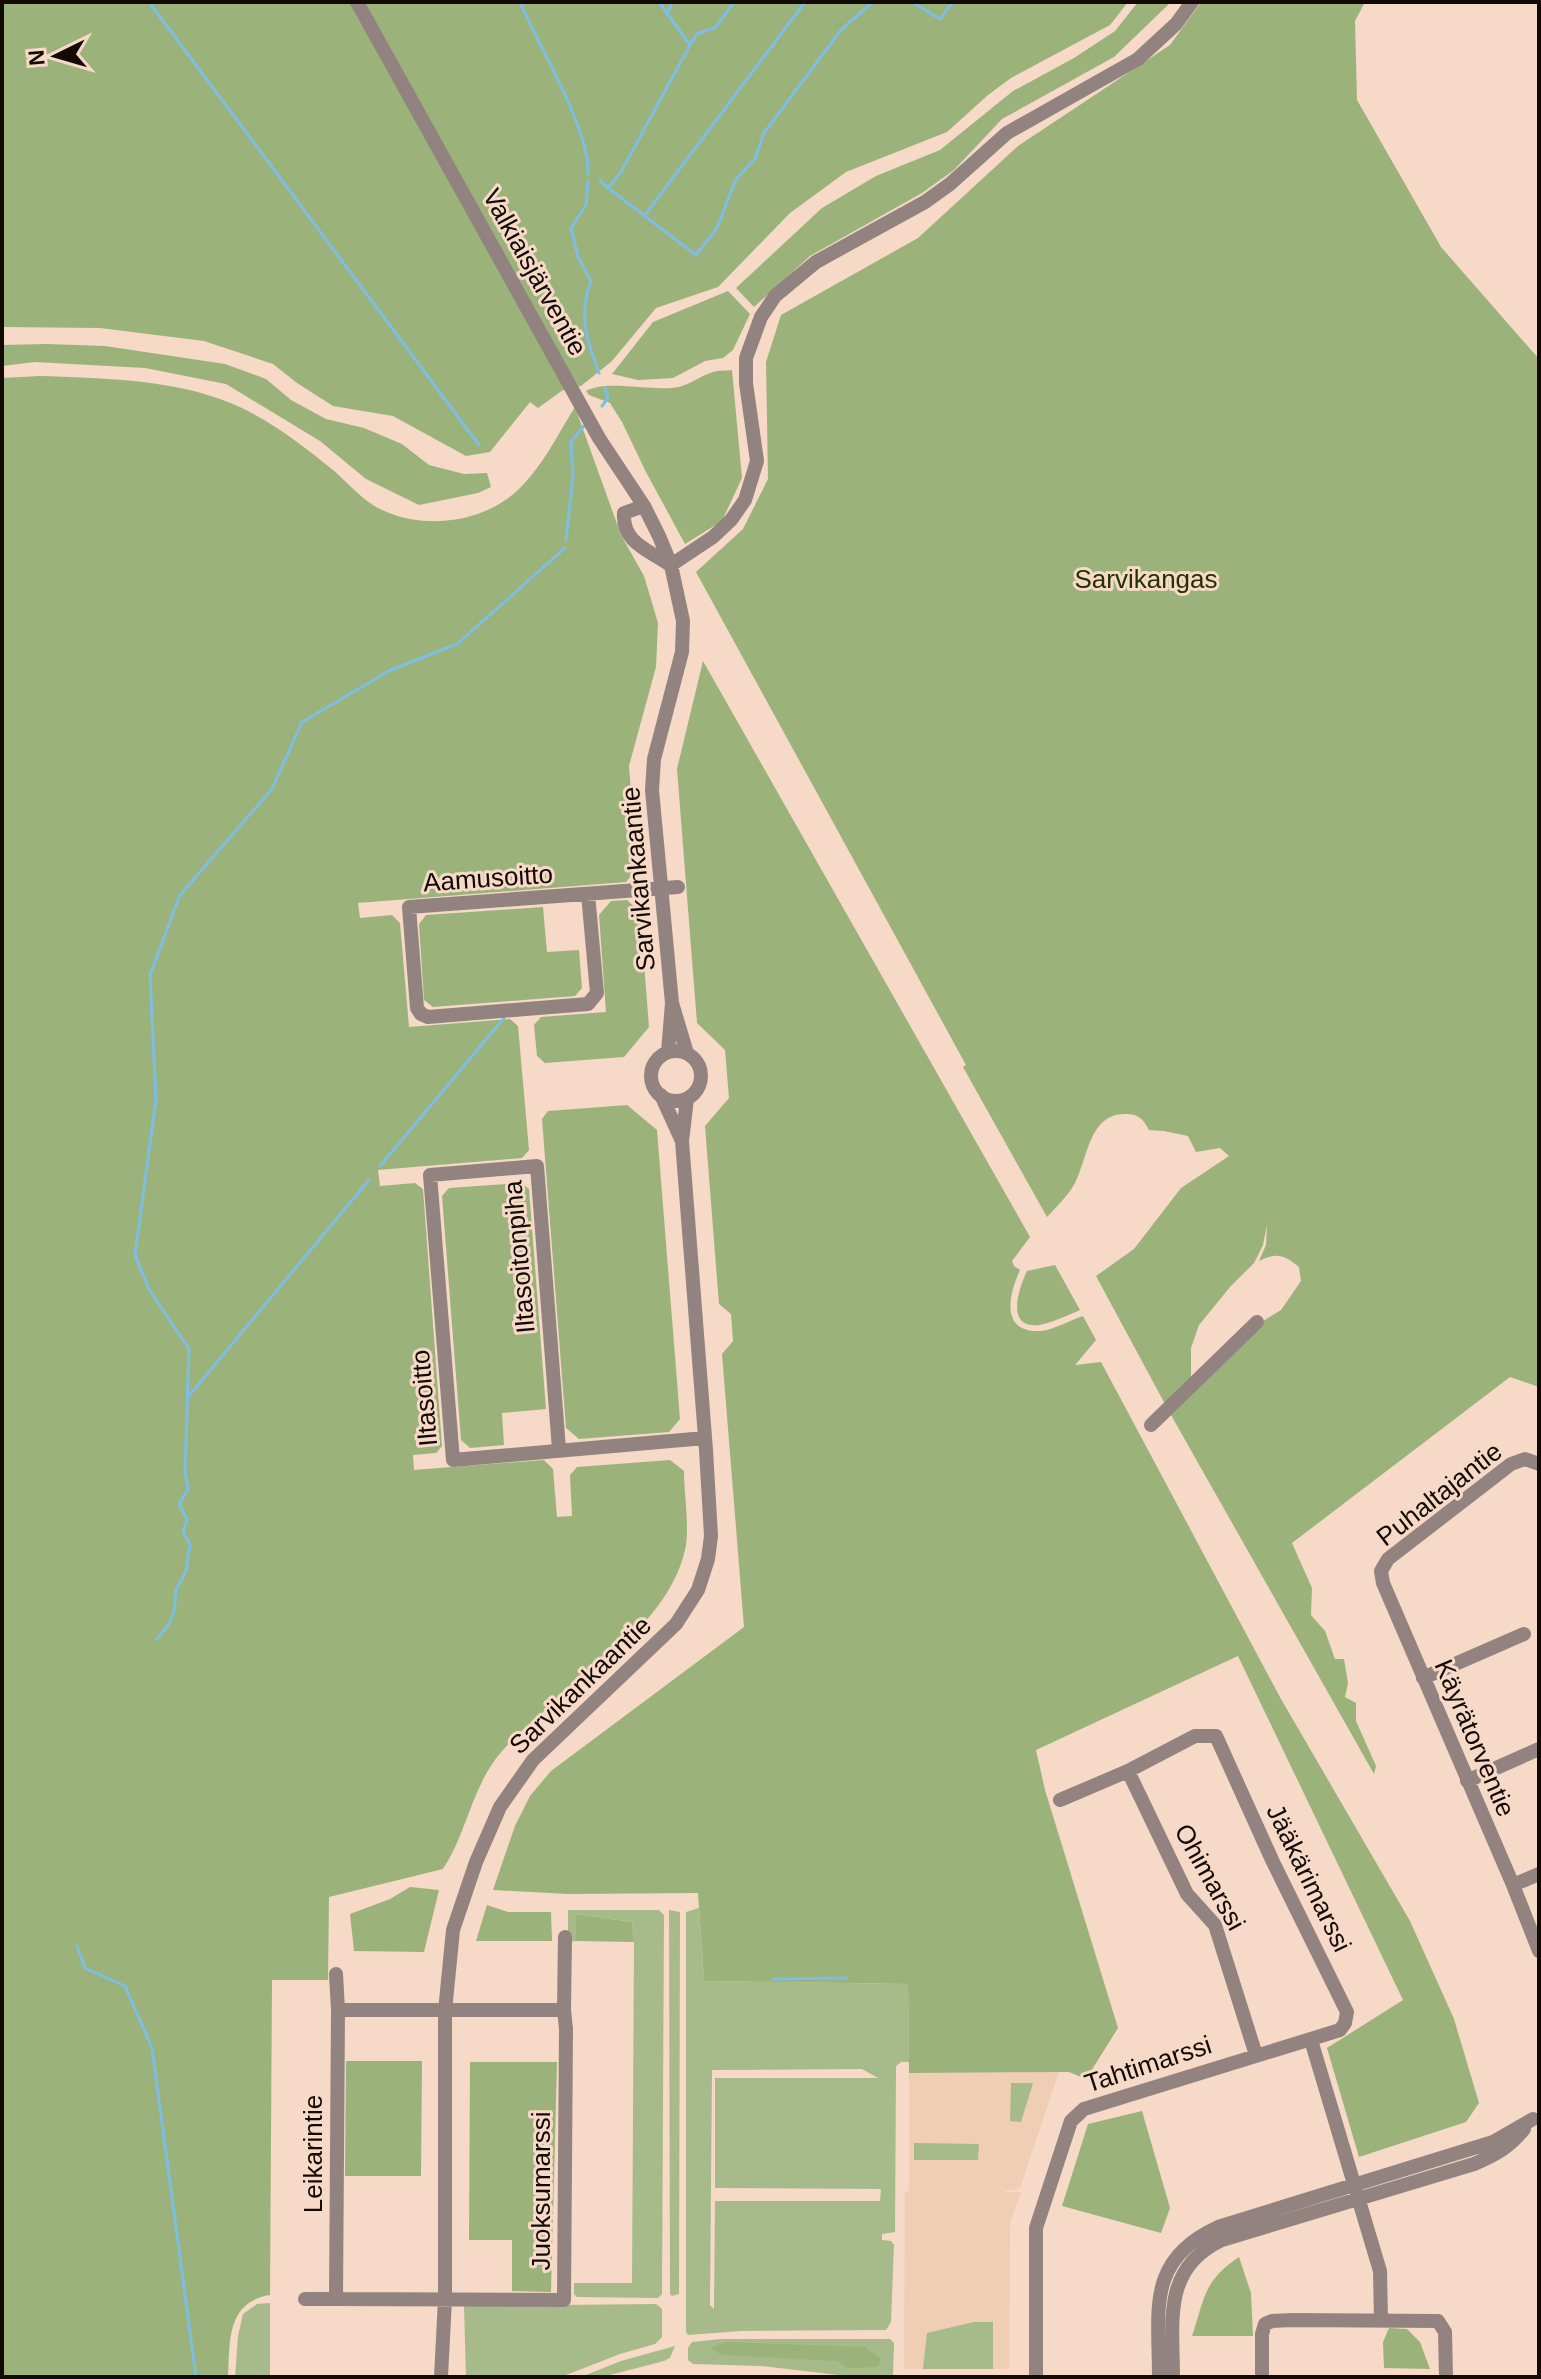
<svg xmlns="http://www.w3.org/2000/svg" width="1541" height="2379" viewBox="0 0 1541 2379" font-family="Helvetica,sans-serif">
<rect width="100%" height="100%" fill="#f6d9c6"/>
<path fill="#f0cdb5" d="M1059,2072L1020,2188L1002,2192H1021L1010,2223L1009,2369H904L905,2192L909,2191V2073Z"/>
<path fill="#a6bb89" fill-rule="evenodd" d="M699,1908L704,1981L908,1984L909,2062H901L896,2066L895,2232L882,2234V2240L891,2241L894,2245L891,2322L886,2330L741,2331L688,2335L686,2332V1912ZM862,2069L878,2078H715V2188L881,2189L880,2201H715L714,2309L710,2305L712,2070Z
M568,1910H659L664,1915L662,2294L658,2298L577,2297L574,2294V2283H632L634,1942L632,1922L576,1914V1941L568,1942Z
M669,1910L680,1912L679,2294L672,2296L670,2294Z
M1011,2083H1033L1021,2122L1010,2121Z
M914,2143L979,2144L978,2160H914Z
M270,2303V2377H235L238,2336L243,2314L257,2304Z
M656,2304L662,2309V2337L655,2344L620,2354L561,2377H466L464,2306Z
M974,2322H993V2369H923L927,2333Z
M721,2339H890L894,2343L893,2376L855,2377L761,2366L693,2364L688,2360V2348L692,2342Z
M675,2346L670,2358L664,2361L602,2377H581L621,2361Z"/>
<path fill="#9bb37a" d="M2,2H1128L1110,25L1011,78L988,95L947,132L846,172L790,213L718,287L656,308L612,361L581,386L563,390L538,408L530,402L490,452L466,456L393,416L333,406L297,383L273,364L204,341L100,328L2,327Z
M1138,2H1171L1114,57L1002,119L954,170L922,193L810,256L754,307L736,288L822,208L876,176L940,150L1013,91L1074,58L1115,31Z
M1201,2H1365L1355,21L1357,100L1441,247L1539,359V1387L1510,1377L1292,1543L1312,1588L1311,1615L1325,1631L1335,1659H1344L1348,1683L1345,1697L1356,1703V1721L1376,1766L1374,1774L1171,1415L1263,1321L1281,1310L1301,1281L1299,1267C1285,1255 1276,1252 1259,1261L1266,1245L1267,1225L1263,1245L1254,1263L1230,1287L1199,1325L1191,1348V1377L1165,1404L1096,1276L1134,1249L1181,1188L1229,1156L1220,1148L1196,1152L1188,1136L1164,1131L1149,1130C1143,1119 1139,1114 1126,1114C1089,1113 1088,1158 1075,1183C1068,1196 1056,1207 1047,1217L963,1067L966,1065L696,572L743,529L768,479L766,362L781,315L918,238L1018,146L1170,45Z
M728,291L750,314L733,350L723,358L705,361L673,378L638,380L612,374L653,322Z
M47,344L105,346L225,364L266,379L291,400L326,419L364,428L402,444L429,465L464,474L487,473L491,487L478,493L419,505L366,479L320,441L226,384L145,368L35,362L2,366V345Z
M732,370L742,478L722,521L685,544L646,472L622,422L610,403L589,395L586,391C608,379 652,392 679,387C691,384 702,375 713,372C719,370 726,371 732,370Z
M40,376C99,378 164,379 220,399C261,413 300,443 333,470C347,482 363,501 380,509C424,531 486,523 521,487C543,465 558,434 575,407L621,535L644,576L658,623L656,667L629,766L637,869L626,882L358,903L360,918L392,915L400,923L409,1027L510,1019L518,1026L529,1150L522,1158L378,1170L380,1186L415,1183L423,1189L442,1446L436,1453L413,1455L414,1470L544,1460L553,1469L557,1517L572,1516L570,1475L577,1467L670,1460L684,1471C684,1494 690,1529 685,1550C666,1634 558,1689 503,1750C472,1784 468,1831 443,1869L329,1897L328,1980H272L270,2295C226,2302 230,2342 228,2377H2V378Z
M703,661L1030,1237L1012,1261L1014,1266L1020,1270C1009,1294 999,1333 1041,1331C1054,1330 1070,1320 1083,1316L1096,1340L1075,1365L1101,1362L1281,1699L1410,1921L1454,2019L1479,2103L1466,2122L1359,2157L1327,2048L1403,2000L1238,1656L1036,1750L1045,1790L1118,2028L1086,2079L1069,2072L909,2073L908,1984L704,1981L698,1893L568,1894L493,1890L515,1826L530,1796L551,1771L744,1627L722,1354L733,1341L731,1314L719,1304L705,1126L729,1098L725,1050L697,1023L677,769Z
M627,900L640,912L649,1027L624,1057L545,1063L537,1056L534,1025L541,1017L606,1012L599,915L611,901Z
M543,907L547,952L579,950L582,988L575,996L433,1007L424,1000L419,924L426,915Z
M627,1105L657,1130L680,1419L669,1432L579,1439L566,1428L542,1119L548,1111Z
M521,1183L529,1189L546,1409L502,1413L504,1445L470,1448L461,1440L442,1196L449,1188Z
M1055,1265L1080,1310C1068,1315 1056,1321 1044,1324C1004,1333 1018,1290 1027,1271Z
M410,1887L439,1890L424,1952L354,1951L350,1914L390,1899Z
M487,1905L508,1912H551L552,1941H476Z
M576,1914L632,1922L634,1942L576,1941Z
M346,2061H422L421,2176H345Z
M470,2062H557L551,2292L512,2291V2240H469Z
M1142,2111L1170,2208L1161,2233L1062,2206L1088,2124Z
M1239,2257L1251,2293L1253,2336H1192C1205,2298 1203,2281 1239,2257Z
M1389,2328L1407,2329L1420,2342L1430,2369L1384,2368L1383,2342Z
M725,2342L865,2347L881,2359L877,2367L848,2368L837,2361L722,2355L710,2348Z"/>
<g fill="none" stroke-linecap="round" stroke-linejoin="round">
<path stroke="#7ebee2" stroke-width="3" d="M149,2L479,445
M520,2C538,44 591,132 588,174
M912,2L940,19L953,2
M667,13L673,2
M690,45L697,34L716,27L734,2
M588,181L586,205L571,228L578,257L591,281C578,314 587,341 599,373
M600,181L608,188L621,172L690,45L659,2
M608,188L696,255L717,228L736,179L755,159L764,133L841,30L873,2
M645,215L805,2
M602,406L608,398L605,388
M566,540L573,477L571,442L584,426
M391,670L457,644L565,548
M380,1166L504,1018
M187,1398L369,1180
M157,1639L169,1624L174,1612L176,1590L186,1571L190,1545L183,1531L187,1520L179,1504L188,1489L185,1472L189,1349L149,1289L135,1255L156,1099L150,975L180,895L272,789L302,722L389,671
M77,1946L85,1968L125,1986L152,2048L196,2377
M773,1979L846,1978"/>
<path stroke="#928381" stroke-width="14" d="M357,2L599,438L644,506L659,536L671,565L683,621L682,652L654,759L652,790L672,1003
M644,506L624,513C622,543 649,550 670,565
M671,565L713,537L731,520L745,500L757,461L746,383V358L761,317L775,296L816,262L925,202L950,184L1007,133L1138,59L1176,24L1192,2
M588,894L597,993L588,1004L428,1017L421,1014L417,1008L409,907L678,887
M651 1076a25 25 0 1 1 50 0a25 25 0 1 1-50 0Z
M668,1052L672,1003L687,1053
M661,1095L682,1141L687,1099
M1151,1425L1257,1322
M559,1449L537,1166L430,1175L453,1460L705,1438
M1539,1464L1525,1459L1511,1464L1388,1559L1381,1571L1383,1583L1513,1885L1539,1874
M1423,1678L1524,1634
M1128,1771L1187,1894L1215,1925L1256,2055
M1467,1781L1539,1749
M1513,1885L1539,1951
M336,1974L338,2010
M338,2010H564L566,2029L564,2300L336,2299Z
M564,2010L565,1937
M1311,2040L1380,2271L1381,2320
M305,2299H336
M441,2377L445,2299V2011L453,1930L476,1862L500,1807L533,1760L676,1624L698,1590L708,1559L711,1536L706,1450L682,1141
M1036,2377V2228L1071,2121L1084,2109L1340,2030L1345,2023L1347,2012L1273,1862L1216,1736H1195L1128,1771L1060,1800
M1159,2377C1159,2310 1146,2260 1218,2227L1493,2142L1533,2119
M1173,2377C1173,2321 1162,2268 1222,2240L1474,2164C1495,2155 1510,2147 1524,2129
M1262,2377V2334L1265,2324L1272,2321L1292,2320L1438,2321L1445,2332L1446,2377"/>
</g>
<g text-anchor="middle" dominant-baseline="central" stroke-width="6" stroke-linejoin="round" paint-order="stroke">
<g font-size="26" fill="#130a05" stroke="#f6d9c6">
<text transform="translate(535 272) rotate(61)">Valkiaisjärventie</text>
<text transform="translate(488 878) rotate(-4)">Aamusoitto</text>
<text transform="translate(638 879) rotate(-95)">Sarvikankaantie</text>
<text transform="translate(519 1257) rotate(-95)">Iltasoitonpiha</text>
<text transform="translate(424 1398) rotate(-95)">Iltasoitto</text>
<text transform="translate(1439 1494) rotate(-38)">Puhaltajantie</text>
<text transform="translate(580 1685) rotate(-44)">Sarvikankaantie</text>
<text transform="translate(1475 1738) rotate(67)">Käyrätorventie</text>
<text transform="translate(1210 1877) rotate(61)">Ohimarssi</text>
<text transform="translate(1309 1878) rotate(64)">Jääkärimarssi</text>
<text transform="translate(1148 2064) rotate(-18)">Tahtimarssi</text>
<text transform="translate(313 2154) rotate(-90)">Leikarintie</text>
<text transform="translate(541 2191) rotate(-90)">Juoksumarssi</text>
</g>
<g font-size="26" fill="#233105" stroke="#f6d9c6">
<text x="1146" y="579">Sarvikangas</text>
</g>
</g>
<rect width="1541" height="2379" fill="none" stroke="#130a05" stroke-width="8"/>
<g transform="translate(56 56) rotate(265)" stroke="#f6d9c6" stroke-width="6" paint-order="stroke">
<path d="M0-6L14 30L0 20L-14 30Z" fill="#130a05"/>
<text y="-12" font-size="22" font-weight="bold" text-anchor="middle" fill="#130a05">N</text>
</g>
</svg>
